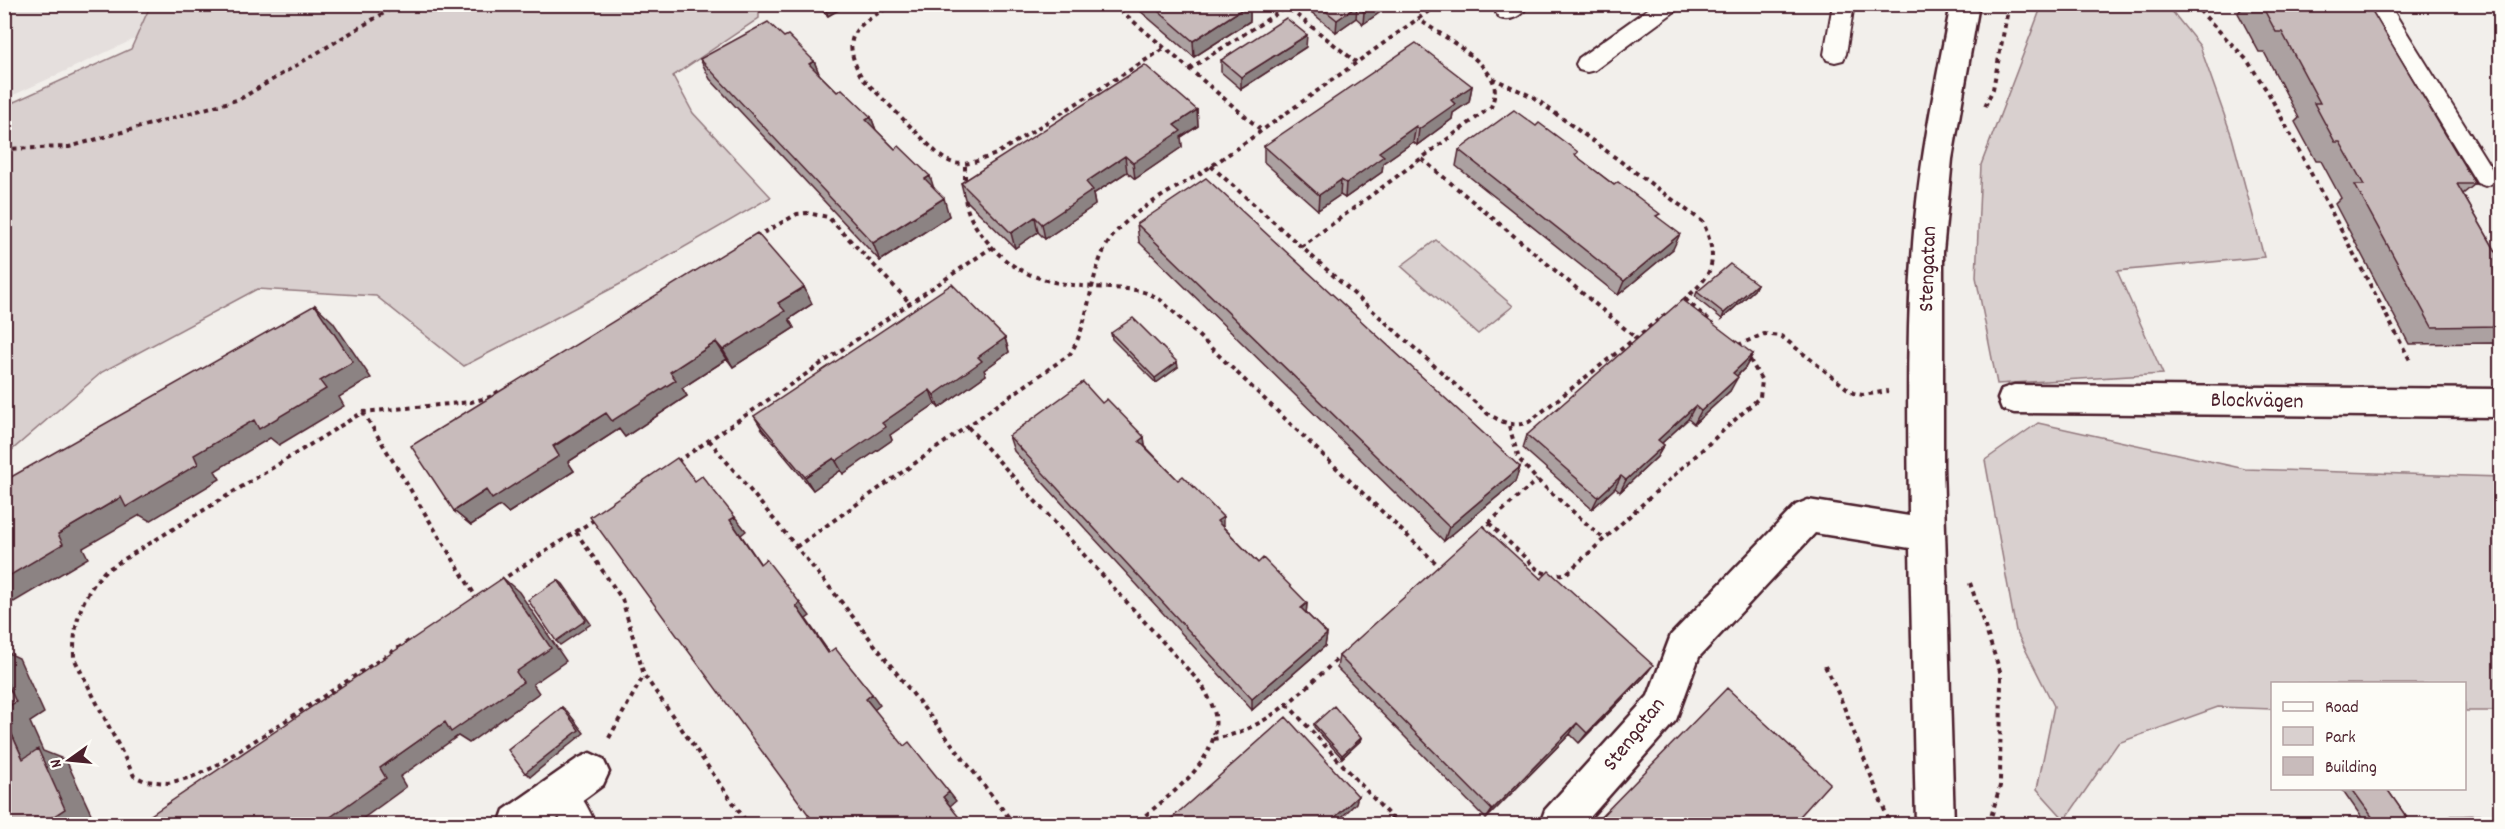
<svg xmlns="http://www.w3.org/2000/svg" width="2505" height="829" viewBox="0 0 2505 829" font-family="Dekko,sans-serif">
<rect width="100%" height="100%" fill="#f2efeb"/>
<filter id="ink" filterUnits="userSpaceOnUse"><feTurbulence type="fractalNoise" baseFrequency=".0167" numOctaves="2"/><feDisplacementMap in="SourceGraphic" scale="12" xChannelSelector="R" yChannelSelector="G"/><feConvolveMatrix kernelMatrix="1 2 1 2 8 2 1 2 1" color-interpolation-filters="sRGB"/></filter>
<g filter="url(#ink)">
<path fill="#e5dfdd" d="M5,4L208,5L5,99Z"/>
<path fill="#d9d0cf" stroke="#92787d" stroke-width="1.5" d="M151,4L759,5V18L673,76L693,113L771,197L624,282L464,366L376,296L257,289L102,372L5,456V106L131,49Z
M2042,5H2167L2200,46L2232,137L2264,257L2117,271L2163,374L1997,384L1976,277L1981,165Z
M1436,240L1513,306L1478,334L1401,266Z
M2038,423L2245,469L2500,477V711H2465L2464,684H2272V709L2218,707L2118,743L2065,820L2037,789L2054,706L2016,631L1985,460Z"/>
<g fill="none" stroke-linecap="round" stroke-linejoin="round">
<defs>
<path id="service" d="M1504,4H1529C1523,15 1512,22 1500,18L1496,13Z
M1655,4H1681L1678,9L1595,70L1587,72L1579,70L1576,64L1579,58Z
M1833,4H1854L1846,54L1843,60L1835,62L1827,60L1824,54Z
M2368,4H2389L2493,171L2496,177L2493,183L2485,186L2477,183Z
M561,779C577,786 589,808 595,824H563L546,794L551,784Z"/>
<path id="minor" d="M1951,4H1979L1952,159L1943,252V466L1954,824H1916L1910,548L1815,533L1699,657L1676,720L1584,824H1540L1545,810L1648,696L1671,635L1796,505L1808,500L1909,516C1908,418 1906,318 1915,220C1922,148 1937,76 1951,4Z
M2014,385L2500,389V417L2014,413L2002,409L1998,399L2002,389Z
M590,753L603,759L609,772L603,785L550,824H499L504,810L577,759Z"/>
</defs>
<use href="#service" stroke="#4a1f2b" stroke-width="4"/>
<use href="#minor" stroke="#4a1f2b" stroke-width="5"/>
<path stroke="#4a1f2b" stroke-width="4" stroke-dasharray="4.5 4.5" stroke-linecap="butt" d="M894,4C857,25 838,34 862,78L939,155C959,171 974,162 996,154L1165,48
M1113,4L1260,129
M1283,4L1356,62
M2193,4L2247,60L2269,94L2411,362
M1189,69L1287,7
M1492,78L1533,97L1703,222C1720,263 1713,276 1680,303
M1985,106L1993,89L2009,4
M4,149L69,147L240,99L399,4
M1422,159L1636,338
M965,166V184
M1211,166L1488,414C1502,422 1513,428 1529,422L1667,313
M965,191C964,210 974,226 986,240C1019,282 1059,285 1109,288C1128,289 1146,289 1162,301L1440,567
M756,237L797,214L807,213L828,217L910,303
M1301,247L1491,107C1494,99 1496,92 1494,84C1487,60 1438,33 1418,19
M1685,299L1713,324
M1738,345L1764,334L1781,336L1853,393L1863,395L1888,391
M363,412L476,597
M1509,426L1519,459L1537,480L1604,539
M968,427L1202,685C1207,694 1213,705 1215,715C1221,763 1166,797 1135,824
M709,440L839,599L1014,824
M677,462L991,248
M1489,523L1539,571L1553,576L1567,573L1760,397L1762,381L1749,358
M1482,529L1537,480
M576,532L622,599L644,675L748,824
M796,547L1070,354C1094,316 1087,265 1116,232C1142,203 1181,187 1213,165C1289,112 1363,57 1439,4
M500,581L597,518
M1970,583L2001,674L2000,786L1989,824
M409,641L214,767L192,777L168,783L145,781L134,776L74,658C73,624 81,596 105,571L363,412L471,402L490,397L502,389
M1825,666L1840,697L1890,824
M1287,704L1397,824
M609,738L644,675
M1213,739C1269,730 1302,690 1343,654"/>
<use href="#service" fill="#fdfcf7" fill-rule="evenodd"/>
<use href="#minor" fill="#fdfcf7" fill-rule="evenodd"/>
</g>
<path fill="#aca1a1" stroke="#4a1f2b" stroke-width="1.5" d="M816,4H849L828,16Z
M1132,4H1250V21L1194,57Z
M1301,4H1392L1363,24L1356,18L1336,32Z
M2240,4H2374L2370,8L2475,184L2463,194L2498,255H2500V355L2494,343L2409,344L2335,204L2341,198L2321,161H2316L2295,122L2299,118L2264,52H2259L2238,13L2242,8Z
M784,37L814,61L819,74L837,92L871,117L876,130L934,188L949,216L880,261L710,79L700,59Z
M1306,47L1241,89L1221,72V60Z
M1472,86L1469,102L1453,113L1452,119L1417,145L1413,142L1383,163L1382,172L1345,198L1340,195L1318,210L1264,162V146Z
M1197,110L1198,126L1181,137L1182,147L1135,179L1127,172L1093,194L1095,205L1045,239L1038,232L1015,248L965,199L961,183Z
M1459,150L1577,157L1658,218L1673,249L1618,295L1456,166Z
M1137,224L1520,467L1515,482L1444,541L1139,242Z
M1757,284L1754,290L1722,319L1695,297L1697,292Z
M804,287L812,304L789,319L794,328L733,367L727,359L682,388L687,396L625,437L619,429L568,462L574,471L508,513L500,506L471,525L454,511Z
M1111,333L1178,367L1156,383L1112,339Z
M1005,338L1009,352L984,370L986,375L939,408L935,404L890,435L892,440L843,474L841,470L813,490L762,429L754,416Z
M1753,354L1745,368L1737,376L1730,391L1694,424L1688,419L1662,443L1664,445L1657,457L1620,492L1615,488L1592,509L1523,448L1527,435Z
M1102,403L1144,437L1145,446L1258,563L1307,603L1306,613L1327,634L1325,646L1252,710L1014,451L1009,436Z
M1339,656L1644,677L1579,743L1570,734L1486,819L1337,668Z
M1314,724L1360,741L1342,758L1314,727Z
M2342,789H2387L2412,825H2367Z
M2451,816L2500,825H2436L2434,821Z"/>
<path fill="#8c8383" stroke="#4a1f2b" stroke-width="1.5" d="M824,4H849L828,16Z
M856,4H867L858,9Z
M1250,4V21L1194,57L1193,41Z
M1376,4H1392L1363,24L1364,12Z
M1357,6L1356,18L1336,32L1337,20Z
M1307,35L1306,47L1241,89V77Z
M814,61L822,81L809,64Z
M1472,86L1469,102L1453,113L1452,119L1417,145L1419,129L1451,100Z
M1197,110L1198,126L1181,137L1182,147L1135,179L1133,163L1174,125Z
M871,117L878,136L866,120Z
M1416,126L1413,142L1383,163L1382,172L1345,198L1346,183L1379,152Z
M1125,156L1127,172L1093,194L1095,205L1045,239L1042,224L1086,182Z
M930,176L936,195L925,179Z
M1341,180L1340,195L1318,210L1319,195Z
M944,198L949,216L880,261L873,243Z
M1035,217L1038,232L1015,248L1011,233Z
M1680,234L1673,249L1618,295L1624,281Z
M1757,284L1754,290L1722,319L1724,313Z
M804,287L812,304L789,319L794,328L733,367L723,350L778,303Z
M315,305L333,322L371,378L339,397L344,406L279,445L270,438L215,471L220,479L150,521L140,515L83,548L88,558L14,602L4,598V579L58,534L320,381Z
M1005,338L1009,352L984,370L986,375L939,408L934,395L978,357Z
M716,342L727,359L682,388L687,396L625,437L619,429L568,462L574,471L508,513L500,506L471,525L454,511Z
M1753,354L1745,368L1725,387L1733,373Z
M1177,362L1178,367L1156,383L1155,378Z
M1738,377L1730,391L1694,424L1701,411Z
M930,390L935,404L890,435L892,440L843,474L836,461L882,423Z
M1695,406L1688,419L1651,453L1658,440Z
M1144,437L1146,453L1139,441Z
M1664,445L1657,457L1620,492L1626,480Z
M834,458L841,470L813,490L805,477Z
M1520,467L1515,482L1444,541L1449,527Z
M1621,476L1615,488L1592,509L1598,497Z
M735,517L746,531L741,535L770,578L730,520Z
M1223,517V531L1217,521Z
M503,578L519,592L566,661L533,684L539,693L469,743L458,736L400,777L406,787L354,825H319L380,768L516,672Z
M558,580L563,584L591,624L560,645L556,641Z
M800,603L810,616L806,619L838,665L796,606Z
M1307,603L1306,616L1301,608Z
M1327,634L1325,646L1252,710V699Z
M4,651L19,658L44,713L30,722L43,751L66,760L93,818L83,825H54L23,759L4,717Z
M1653,665L1644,677L1579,743L1587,733Z
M872,694L880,705L874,710L866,699Z
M562,707L567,711L584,733L531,776L525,773Z
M1577,723L1570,734L1486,819L1492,810Z
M1361,738L1360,741L1342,758V755Z
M949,792L956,801L950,806L943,797Z
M1358,796L1356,803L1334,825H1330V822Z"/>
<path fill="#c8bbbb" stroke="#4a1f2b" stroke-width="1.5" d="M1150,4H1250L1193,41Z
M1317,4H1376L1364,12L1357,6L1337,20Z
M2261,4H2368L2475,184H2457L2498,255H2500V326L2432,327L2355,185H2364L2340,142H2335L2314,103H2320L2282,32H2276Z
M1286,18L1307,35L1241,77L1221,60Z
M768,22L784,37L788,35L814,61L809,64L837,92L842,89L871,117L866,120L895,149L899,146L930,176L925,179L944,198L873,243L700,59Z
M1416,43L1472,86L1451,100L1455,104L1419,129L1416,126L1379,152L1384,156L1346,183L1341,180L1319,195L1264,146Z
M1145,65L1197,110L1174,125L1181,131L1133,163L1125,156L1086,182L1093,190L1042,224L1035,217L1011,233L961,183Z
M1514,110L1536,126L1539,123L1578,152L1575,155L1614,185L1618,182L1660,214L1656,216L1680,234L1624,281L1459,150Z
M1206,178L1520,467L1449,527L1137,224Z
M757,233L804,287L778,303L785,311L723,350L716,342L670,372L676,380L612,421L606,413L553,446L559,456L492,499L486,490L454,511L411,446Z
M1730,264L1757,284L1724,313L1697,292Z
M952,284L1005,338L978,357L982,361L934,395L930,390L882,423L886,427L836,461L834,458L805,477L754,416Z
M1682,300L1753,354L1733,373L1738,377L1701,411L1695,406L1658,440L1664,445L1626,480L1621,476L1598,497L1527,435Z
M315,305L353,362L320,381L326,389L259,429L254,420L194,455L198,464L126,507L121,497L58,534L63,544L4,579V481Z
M1133,318L1177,362L1155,378L1111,333Z
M1083,382L1102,403L1107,399L1144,437L1139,441L1178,480L1183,476L1223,517L1217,521L1258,563L1263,558L1307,603L1301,608L1327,634L1252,699L1009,436Z
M677,458L695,481L702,476L735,517L730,520L760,564L766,559L800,603L796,606L828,653L835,648L872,694L866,699L904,746L909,742L949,792L943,797L965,825H816L590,517Z
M1483,526L1541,579L1549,571L1653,665L1587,733L1577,723L1492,810L1339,656Z
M503,578L551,648L516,672L523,682L451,732L445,722L380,768L386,778L319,825H304L302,822L298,825H136Z
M558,580L586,620L556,641L528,600Z
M4,676L16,702L4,709Z
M1727,688L1830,783L1792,825H1593Z
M1334,706L1361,738L1342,755L1314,724Z
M562,707L579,730L525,773L508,750Z
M4,717L23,759L38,749L65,809L51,818L54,825H4Z
M1286,717L1358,796L1330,822L1333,825H1164Z
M2352,789H2387L2412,825H2378Z
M2500,815V825H2455L2451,816Z"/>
</g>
<g text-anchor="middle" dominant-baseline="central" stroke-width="5" stroke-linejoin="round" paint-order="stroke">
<g font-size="22" fill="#4a1f2b" stroke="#fdfcf7">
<text transform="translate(1929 269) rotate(-88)">Stengatan</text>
<text transform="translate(2257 402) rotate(1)">Blockvägen</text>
<text transform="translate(1635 735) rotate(-52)">Stengatan</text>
</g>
</g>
<rect width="2505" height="829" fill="none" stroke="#fdfcf7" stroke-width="24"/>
<rect x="12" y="12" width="2481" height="805" fill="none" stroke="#4a1f2b" stroke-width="2" filter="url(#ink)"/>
<rect x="2271" y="682" width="195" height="108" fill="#fdfcf7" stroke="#b5a4a5" stroke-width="1.5"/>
<rect x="2283" y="702" width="30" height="9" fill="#fdfcf7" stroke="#b5a4a5" stroke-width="1.5"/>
<text x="2325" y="712" font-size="18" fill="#4a1f2b">Road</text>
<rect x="2283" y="727" width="30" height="18" fill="#d9d0cf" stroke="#b5a4a5" stroke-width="1.5"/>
<text x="2325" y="742" font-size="18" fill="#4a1f2b">Park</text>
<rect x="2283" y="757" width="30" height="18" fill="#c8bbbb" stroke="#b5a4a5" stroke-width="1.5"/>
<text x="2325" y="772" font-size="18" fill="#4a1f2b">Building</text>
<g transform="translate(69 760) rotate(255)" stroke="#fdfcf7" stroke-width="4.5" paint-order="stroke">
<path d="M0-4.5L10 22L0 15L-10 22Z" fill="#4a1f2b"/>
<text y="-9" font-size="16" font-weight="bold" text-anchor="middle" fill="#4a1f2b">N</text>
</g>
</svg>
